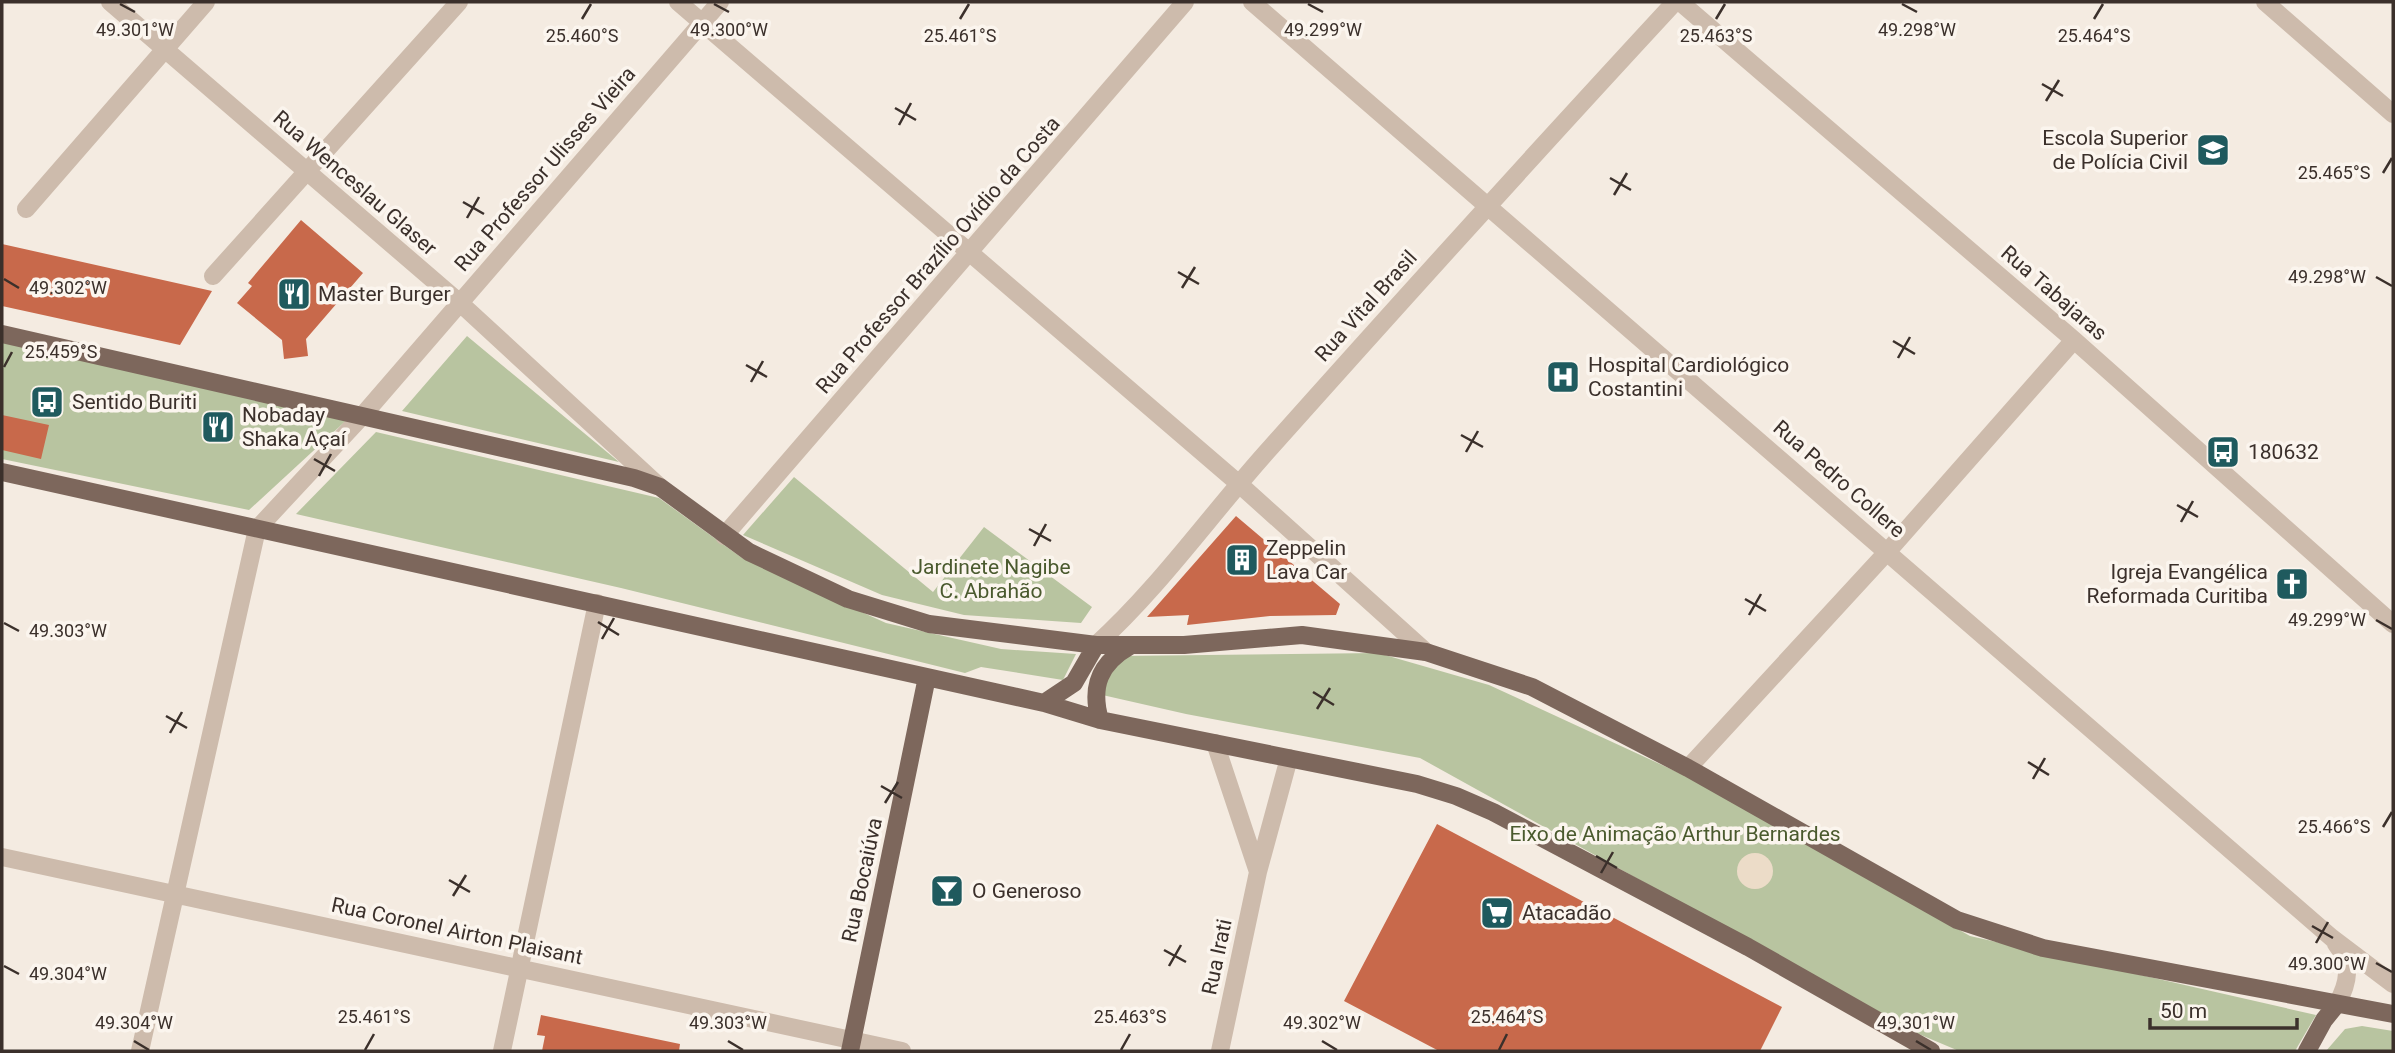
<svg xmlns="http://www.w3.org/2000/svg" width="2395" height="1053" viewBox="0 0 2395 1053" font-family="Roboto,sans-serif">
<rect width="100%" height="100%" fill="#f4ebe1"/>
<path fill="#b8c4a0" d="M467,336L619,462L402,411Z
M2,340L350,417L249,510L2,459Z
M376,432L659,498L742,558L886,623L1001,649L1076,654L1063,680L981,667L965,673L621,588L296,514Z
M794,477L933,592L984,527L1092,607L1081,623L964,615L882,595L743,535Z
M1378,653L1489,685L1701,783L1970,936L2316,1015L2295,1051H1959L1914,1032L1420,758L1186,714L1098,694L1121,656Z
M2362,1026L2393,1031V1051H2326L2345,1029Z"/>
<path fill="#ecdcc8" d="M1737 871a18 18 0 1 1 36 0a18 18 0 1 1-36 0Z"/>
<path fill="#c8694b" d="M301,220L363,273L306,339L308,356L284,359L282,340L237,303L252,286L248,283Z
M2,244L212,291L180,345L2,306Z
M2,415L49,425L41,459L2,450Z
M210,417L229,421L227,436L208,433Z
M1236,516L1340,604L1336,615L1270,616L1187,625L1189,615L1147,617Z
M1437,824L1782,1007L1760,1051H1439L1344,1001Z
M541,1015L680,1044L679,1051H542L545,1036L537,1035Z"/>
<g fill="none" stroke-linecap="round" stroke-linejoin="round">
<path stroke="#cdbbac" stroke-width="18" d="M110,2L460,303L660,487
M678,2L1238,483L1426,652
M1252,2L2332,938L2393,984
M1680,2L2074,340L2393,624
M2265,2L2393,114
M26,209L206,2
M213,276L459,2
M724,536L1185,2
M1096,645C1161,586 1213,511 1272,446C1405,297 1539,149 1675,2
M1215,743L1258,872
M1688,768L1888,551L2074,340
M2,857L902,1051
M2336,944C2352,964 2349,982 2337,1004
M140,1051L257,529L363,415L720,2
M502,1051L597,603
M1220,1051L1258,872L1289,758"/>
<path stroke="#7d675c" stroke-width="18" d="M2,334L634,478L660,487L749,552L848,599L929,624L1096,645H1184L1302,635L1426,652L1532,687L1688,768L1957,920L2043,948L2393,1014
M2,472L1044,703L1100,720L1417,784L1456,796L1493,812L1748,947L1931,1051
M1044,703L1074,683L1096,645
M1100,720C1090,686 1100,663 1130,646
M850,1051L927,677
M2307,1051L2324,1020L2337,1004"/>
</g>
<path fill="none" stroke="#3b302b" stroke-width="2.5" d="M120,4L135,12M714,4L729,12M1308,4L1323,12M1902,4L1917,12M582,19L591,4M960,19L969,4M1716,19L1725,4M2094,19L2103,4M2042,84L2063,96M2046,101L2059,80M895,108L916,120M899,125L911,103M2383,173L2392,158M1610,178L1631,190M1614,195L1627,173M463,202L484,214M467,218L479,197M1178,272L1199,284M2376,277L2392,286M4,279L19,288M1182,288L1195,267M1893,341L1915,354M1898,358L1910,337M746,365L767,377M4,367L12,352M751,382L763,361M1461,435L1483,447M1466,452L1478,431M314,459L335,471M319,476L331,454M2177,505L2198,517M2181,522L2193,501M1029,529L1051,541M1034,546L1046,524M1745,599L1766,611M1749,615L1761,594M2376,620L2392,629M598,622L619,635M4,623L19,631M602,639L614,618M1313,692L1334,705M1317,709L1330,688M166,716L187,728M170,733L182,712M2028,762L2049,775M2033,779L2045,758M881,786L902,798M885,803L898,782M2383,827L2392,812M1596,856L1617,868M1601,873L1613,852M449,880L470,892M453,896L466,875M2312,926L2333,938M2316,943L2328,922M1164,950L1186,962M2376,963L2392,972M4,966L19,974M1169,966L1181,945M134,1041L149,1050M728,1041L743,1050M1322,1041L1337,1050M1916,1041L1931,1050M365,1050L374,1034M1121,1050L1130,1034M1499,1050L1507,1034"/>
<defs>
<symbol id="university-square" viewBox="-11 -11 22 22"><rect x="-9" y="-9" width="18" height="18" rx="4" fill="#1f5a5e" stroke="#fbf5ee"/><path d="M0-5L7-2L0 1L-7-2ZM-4 1L0 2.5L4 1V4Q0 6-4 4Z" fill="#fff"/></symbol>
<symbol id="restaurant-square" viewBox="-11 -11 22 22"><rect x="-9" y="-9" width="18" height="18" rx="4" fill="#1f5a5e" stroke="#fbf5ee"/><path d="M-5-6h1v4h1v-4h1v4h1v-4h1v5L-1.5 .5V6h-2V.5L-5-1ZM5-6V6H3V1.5H1.5Q1.5-4 5-6Z" fill="#fff"/></symbol>
<symbol id="hospital-square" viewBox="-11 -11 22 22"><rect x="-9" y="-9" width="18" height="18" rx="4" fill="#1f5a5e" stroke="#fbf5ee"/><path d="M-5-5h3v3.5h4V-5h3V5h-3V1.5h-4V5h-3Z" fill="#fff"/></symbol>
<symbol id="bus-square" viewBox="-11 -11 22 22"><rect x="-9" y="-9" width="18" height="18" rx="4" fill="#1f5a5e" stroke="#fbf5ee"/><path d="M-5-6H5V4H4V6H2V4H-2V6H-4V4H-5ZM-3.5-4V0h7V-4ZM-3.5 1.2v1.5H-2V1.2ZM2 1.2v1.5H3.5V1.2Z" fill="#fff"/></symbol>
<symbol id="building-square" viewBox="-11 -11 22 22"><rect x="-9" y="-9" width="18" height="18" rx="4" fill="#1f5a5e" stroke="#fbf5ee"/><path d="M-4-6H4V6H1V3H-1V6H-4ZM-2.5-4.3h1.7v1.8h-1.7ZM.8-4.3h1.7v1.8H.8ZM-2.5-1h1.7V.8h-1.7ZM.8-1h1.7V.8H.8Z" fill="#fff"/></symbol>
<symbol id="church-square" viewBox="-11 -11 22 22"><rect x="-9" y="-9" width="18" height="18" rx="4" fill="#1f5a5e" stroke="#fbf5ee"/><path d="M-1.2-6h2.4v3.5h3.3v2.4h-3.3V6h-2.4V-.1h-3.3v-2.4h3.3Z" fill="#fff"/></symbol>
<symbol id="bar-square" viewBox="-11 -11 22 22"><rect x="-9" y="-9" width="18" height="18" rx="4" fill="#1f5a5e" stroke="#fbf5ee"/><path d="M-6-5H6L.8 .8V4.5H3.5V6h-7V4.5H-.8V.8Z" fill="#fff"/></symbol>
<symbol id="supermarket-square" viewBox="-11 -11 22 22"><rect x="-9" y="-9" width="18" height="18" rx="4" fill="#1f5a5e" stroke="#fbf5ee"/><path d="M-6-5.5h2.5l.6 2H6L4.5 2H-2.5L-4.4-4H-6ZM-1.5 3.2a1.3 1.3 0 1 0 .1 0ZM3 3.2a1.3 1.3 0 1 0 .1 0Z" fill="#fff"/></symbol>
</defs>
<g fill-rule="evenodd">
<use href="#university-square" x="2194" y="131" width="38" height="38"/>
<use href="#restaurant-square" x="275" y="275" width="38" height="38"/>
<use href="#hospital-square" x="1544" y="358" width="38" height="38"/>
<use href="#bus-square" x="28" y="383" width="38" height="38"/>
<use href="#restaurant-square" x="199" y="408" width="38" height="38"/>
<use href="#bus-square" x="2204" y="433" width="38" height="38"/>
<use href="#building-square" x="1223" y="541" width="38" height="38"/>
<use href="#church-square" x="2273" y="565" width="38" height="38"/>
<use href="#bar-square" x="928" y="872" width="38" height="38"/>
<use href="#supermarket-square" x="1478" y="894" width="38" height="38"/>
</g>
<g text-anchor="middle" dominant-baseline="central" stroke-width="7" stroke-linejoin="round" paint-order="stroke">
<g font-size="21" fill="#3b302b" stroke="#fbf5ee" text-anchor="start">
<text x="2188" y="138" text-anchor="end">Escola Superior<tspan x="2188" dy="24">de Polícia Civil</tspan></text>
<text x="318" y="294">Master Burger</text>
<text x="1588" y="365">Hospital Cardiológico<tspan x="1588" dy="24">Costantini</tspan></text>
<text x="72" y="402">Sentido Buriti</text>
<text x="242" y="415">Nobaday<tspan x="242" dy="24">Shaka Açaí</tspan></text>
<text x="2248" y="452">180632</text>
<text x="1266" y="548">Zeppelin<tspan x="1266" dy="24">Lava Car</tspan></text>
<text x="2268" y="572" text-anchor="end">Igreja Evangélica<tspan x="2268" dy="24">Reformada Curitiba</tspan></text>
<text x="972" y="891">O Generoso</text>
<text x="1522" y="913">Atacadão</text>
</g>
<g font-size="21" fill="#3b302b" stroke="#fbf5ee">
<text transform="translate(545 169) rotate(-49)">Rua Professor Ulisses Vieira</text>
<text transform="translate(355 183) rotate(41)">Rua Wenceslau Glaser</text>
<text transform="translate(938 255) rotate(-49)">Rua Professor Brazílio Ovídio da Costa</text>
<text transform="translate(2054 293) rotate(41)">Rua Tabajaras</text>
<text transform="translate(1366 306) rotate(-48)">Rua Vital Brasil</text>
<text transform="translate(1839 479) rotate(41)">Rua Pedro Collere</text>
<text transform="translate(862 880) rotate(-78)">Rua Bocaiúva</text>
<text transform="translate(457 931) rotate(12)">Rua Coronel Airton Plaisant</text>
<text transform="translate(1217 957) rotate(-78)">Rua Irati</text>
</g>
<g font-size="21" fill="#4a5a2e" stroke="#fbf5ee">
<text x="991" y="567">Jardinete Nagibe<tspan x="991" dy="24">C. Abrahão</tspan></text>
<text x="1675" y="834">Eixo de Animação Arthur Bernardes</text>
</g>
</g>
<g font-size="18" text-anchor="middle" fill="#3b302b" stroke="#fbf5ee" stroke-width="7" stroke-linejoin="round" paint-order="stroke">
<text x="135" y="36">49.301°W</text>
<text x="729" y="36">49.300°W</text>
<text x="1323" y="36">49.299°W</text>
<text x="1917" y="36">49.298°W</text>
<text x="582" y="42">25.460°S</text>
<text x="2094" y="42">25.464°S</text>
<text x="960" y="42">25.461°S</text>
<text x="1716" y="42">25.463°S</text>
<text x="2334" y="179">25.465°S</text>
<text x="2327" y="283">49.298°W</text>
<text x="68" y="294">49.302°W</text>
<text x="61" y="358">25.459°S</text>
<text x="2327" y="626">49.299°W</text>
<text x="68" y="637">49.303°W</text>
<text x="2334" y="833">25.466°S</text>
<text x="2327" y="970">49.300°W</text>
<text x="68" y="980">49.304°W</text>
<text x="374" y="1023">25.461°S</text>
<text x="1130" y="1023">25.463°S</text>
<text x="1507" y="1023">25.464°S</text>
<text x="134" y="1029">49.304°W</text>
<text x="728" y="1029">49.303°W</text>
<text x="1322" y="1029">49.302°W</text>
<text x="1916" y="1029">49.301°W</text>
</g>
<rect width="2395" height="1053" fill="none" stroke="#3b302b" stroke-width="7"/>
<path d="M2150 1018v10h147v-10" fill="none" stroke="#3b302b" stroke-width="3.5"/>
<text x="2160" y="1018" font-size="21" fill="#3b302b" stroke="#fbf5ee" stroke-width="5" paint-order="stroke">50 m</text>
</svg>
